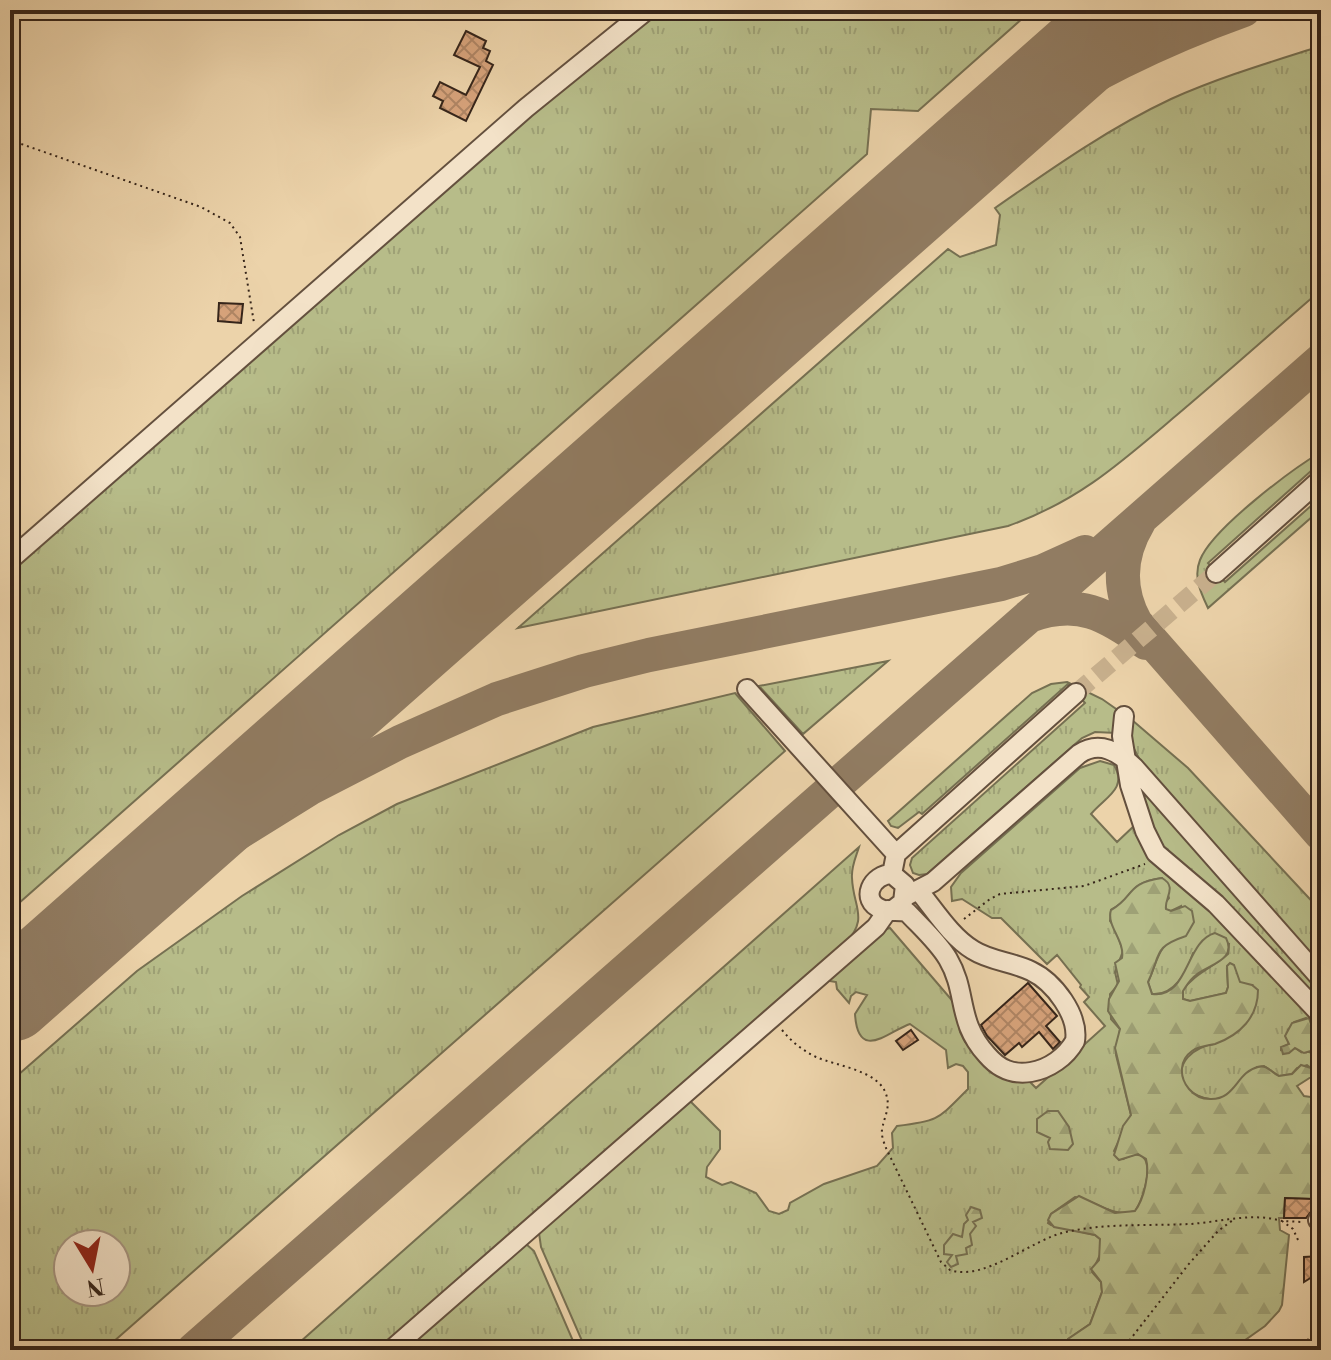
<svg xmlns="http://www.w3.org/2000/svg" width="1331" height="1360" viewBox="0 0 1331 1360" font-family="'Libre Bodoni',serif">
<defs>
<pattern id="grass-tufts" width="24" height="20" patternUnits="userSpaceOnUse" patternTransform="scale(2)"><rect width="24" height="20" fill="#b7bc89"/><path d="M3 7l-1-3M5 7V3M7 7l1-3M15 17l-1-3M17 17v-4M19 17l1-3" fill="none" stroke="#9ea176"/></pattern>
<pattern id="forest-firs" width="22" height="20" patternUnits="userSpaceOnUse" patternTransform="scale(2)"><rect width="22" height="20" fill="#b7bc89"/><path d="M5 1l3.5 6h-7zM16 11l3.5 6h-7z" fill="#9ea176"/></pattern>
<pattern id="building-cross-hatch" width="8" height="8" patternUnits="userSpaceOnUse" patternTransform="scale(2)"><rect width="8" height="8" fill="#d6a27a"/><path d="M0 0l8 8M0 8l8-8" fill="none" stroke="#ae8463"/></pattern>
</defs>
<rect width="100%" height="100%" fill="#ecd3aa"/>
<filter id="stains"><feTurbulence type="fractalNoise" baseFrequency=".0025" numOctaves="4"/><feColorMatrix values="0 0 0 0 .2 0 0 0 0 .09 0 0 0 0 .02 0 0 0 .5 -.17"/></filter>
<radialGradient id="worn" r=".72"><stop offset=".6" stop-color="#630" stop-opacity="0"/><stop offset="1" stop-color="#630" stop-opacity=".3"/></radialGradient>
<path fill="url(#grass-tufts)" stroke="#767052" stroke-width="2" fill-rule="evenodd" d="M653,10H1032L918,111L871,109L867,154L10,911V568L460,172Z
M1321,46V290C1271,333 1222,377 1172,419C1118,465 1076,502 1008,526L518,628L948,249L960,257L996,245L1000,215L995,208C1051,169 1109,128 1171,99C1220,77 1271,62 1321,46Z
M1321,452V462L1208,563L1225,582L1321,497V509L1208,608C1201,593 1193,577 1200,560C1212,529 1291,470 1321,452Z
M888,661L803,734L759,686Z
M1067,682L1102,699L1119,711L1116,733L1095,732L1082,738L927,874L919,875L913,873L910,865L912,858L1085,703L1068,684L922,814L919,812L898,828L891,826L888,821L1032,693L1051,684Z
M735,693L785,751L104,1350H10V1082L137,971L242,896L339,835L397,804L593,727ZM68,1244H116V1292H68Z
M1132,720L1188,768L1321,911V969L1143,766L1130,741Z
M1100,761L1114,765C1128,789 1105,797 1091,814L1117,842L1135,825L1321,1021V1028L1315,1035L1306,1018L1294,1022L1288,1030L1289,1044L1281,1048V1050L1295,1048L1301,1052H1311V1068L1307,1065L1297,1068L1292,1074L1279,1076L1264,1066L1257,1067L1222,1099C1177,1104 1162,1054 1216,1043L1252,985H1243L1227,970L1228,987L1226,993L1190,1001L1183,999L1182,991C1195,973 1212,968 1228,954L1229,944L1193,953C1187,972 1174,996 1152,994L1148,982C1158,962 1157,942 1182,937L1181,906L1171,911L1166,910L1165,903L1169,898L1162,878C1126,883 1135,897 1111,910L1110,921L1115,928L1123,951L1115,972L1118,985L1110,994L1111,1019L1120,1029L1116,1055L1131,1115L1114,1151L1123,1159C1161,1139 1146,1196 1135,1211C1111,1218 1098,1201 1075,1197L1051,1214L1048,1223L1051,1225L1095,1235L1100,1239V1255L1092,1272L1101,1282L1102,1292L1090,1324L1068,1339L1067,1350H586L541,1247L539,1233L688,1099L720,1131V1149L707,1167L706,1177L722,1185L731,1182L756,1193L769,1211L779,1214L788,1210L790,1203L824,1184L877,1166L893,1148L892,1133L897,1126C940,1121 938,1119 968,1089V1072L963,1066L956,1064L948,1068L946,1050L910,1024C889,1031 858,1063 855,1014L867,995L856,992L851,996L849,1003L837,989L836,982L824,980L883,930L890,928L956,1005L960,1032L965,1042L991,1072L1028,1080L1036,1088L1105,1026L1084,1002L1089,997L1080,987L1081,985L1057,955L1047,964L1001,918H992L962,899L952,901L951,887L961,873L1080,768Z
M1136,779L1321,989V1009L1164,855L1134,785Z
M859,847C856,857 851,867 852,878C853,908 870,918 844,945L378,1350H291Z
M526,1244L534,1251L577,1350H402Z"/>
<path fill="url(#forest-firs)" stroke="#767052" stroke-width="2" d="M1162,878C1178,887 1164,898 1166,909L1171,911L1185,906L1192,911L1194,922L1186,936C1153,947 1161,954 1148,982L1152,994C1189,999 1185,941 1215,933L1226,938C1237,960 1210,964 1196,975C1190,979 1187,985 1183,991V999L1190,1001L1226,993L1228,987L1227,966L1230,963L1234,965L1240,982L1252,985L1258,990C1258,1017 1240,1035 1215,1044C1207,1046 1199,1046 1192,1051C1179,1060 1179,1077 1189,1089C1194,1095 1202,1099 1210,1099C1236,1100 1236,1072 1258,1067C1268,1064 1271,1073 1279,1076L1292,1074L1301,1065L1311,1068V1077L1297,1086L1304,1096L1318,1098L1313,1199L1285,1198L1284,1218H1279L1280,1230L1289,1235L1282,1305L1279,1311L1265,1326L1231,1350H1067L1068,1339L1090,1324L1102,1292L1101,1282L1091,1269L1099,1260L1100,1239L1095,1235L1054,1227L1048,1220L1051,1214L1079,1196L1115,1213L1135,1211C1144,1199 1150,1173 1146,1159L1138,1154L1119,1160L1114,1155L1123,1126L1131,1115L1115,1048L1120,1029L1108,1011L1109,999L1119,981L1115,963L1122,958C1125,940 1106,926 1111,910C1135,897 1125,883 1162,878Z
M1309,1018L1316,1040L1314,1050L1304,1053L1295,1048L1289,1053L1283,1054L1281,1047L1289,1044L1285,1036L1292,1023Z
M1048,1111H1058L1069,1127L1073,1144L1068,1150L1050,1149L1048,1142L1050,1138L1037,1132V1119Z
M971,1207L980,1210L982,1218L973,1222L976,1226L970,1234L972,1245L966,1248L967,1254L956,1256L958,1264L951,1267L947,1262L952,1255L944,1254V1245L953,1234L962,1237L964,1224L968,1220L966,1215Z"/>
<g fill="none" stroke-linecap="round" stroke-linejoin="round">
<path stroke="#917c62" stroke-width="34" d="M921,194C952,171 982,145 1014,124C1086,76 1163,39 1244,10
M1139,522C1119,555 1117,589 1136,623L1321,834
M1029,616C1078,598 1106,614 1146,643
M10,1003L127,909L211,850L309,789L400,742L497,699L584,671L649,655L1001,584L1043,571L1085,552
M193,1350L1321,360"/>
<path stroke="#917c62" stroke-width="88" d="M10,998L1130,10"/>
</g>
<path fill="url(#building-cross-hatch)" stroke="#36251a" stroke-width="2" d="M466,31L486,41L483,48L490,51L486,61L493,65L466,121L440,108L443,101L433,96L440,82L466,95L480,67L454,55Z
M219,303L243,304L241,323L218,321Z
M1028,983L1057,1016L1046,1026L1060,1042L1053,1049L1039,1032L1022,1047L1019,1043L1005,1055L987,1036L981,1025Z
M911,1030L918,1040L903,1050L896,1041Z
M1285,1198L1313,1199V1209L1306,1218H1284Z
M1321,1256L1320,1272L1304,1282V1257Z"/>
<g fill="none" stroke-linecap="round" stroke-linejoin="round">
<path stroke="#c8b08d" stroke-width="18" stroke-dasharray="18 9" stroke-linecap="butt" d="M1076,693L1216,573"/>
<defs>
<path id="minor" d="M10,560L526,108L647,10
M1216,573L1321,479
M747,689L896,854
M1124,716L1122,736L1130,785L1145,831L1156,853L1216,904L1321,1015
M892,874L896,854L1076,693
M908,895L933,882L1079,754C1100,740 1118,752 1134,767L1321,979
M894,909L903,902L905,885L892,874C872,874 859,900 881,909C888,912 899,910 907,912C921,927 938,942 948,959C968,993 956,1021 987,1055C999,1069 1012,1075 1031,1072C1049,1069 1066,1057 1075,1041C1079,1015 1054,982 1031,971C1013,962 990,961 973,950C951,937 934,909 918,890
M1318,1220L1321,1219
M391,1350L876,927L888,910"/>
</defs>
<use href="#minor" stroke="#64503e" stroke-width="22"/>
<path stroke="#36251a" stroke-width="2" stroke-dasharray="2 4" stroke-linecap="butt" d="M10,140L201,207L230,223L240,237L254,323
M964,919L990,899L1000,894L1084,886L1145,864
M782,1030C792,1042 802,1050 816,1057C836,1066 878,1070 886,1094C891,1108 884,1116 882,1130C881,1135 884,1143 886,1148L941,1262L950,1270C985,1282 1032,1239 1066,1232C1106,1223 1148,1226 1190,1224C1220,1222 1252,1212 1282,1221
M1298,1240L1293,1229L1282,1221L1302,1222
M1122,1350L1188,1265L1218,1231L1233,1220
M1292,1350L1321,1331"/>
<use href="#minor" stroke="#f3e2c8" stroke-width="18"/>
</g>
<rect width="1331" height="1360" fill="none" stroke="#ecd3aa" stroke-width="40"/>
<rect x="12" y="12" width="1307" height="1336" fill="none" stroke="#36251a" stroke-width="4"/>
<rect x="20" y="20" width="1291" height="1320" fill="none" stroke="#36251a" stroke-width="2"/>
<g transform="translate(92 1268) rotate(170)"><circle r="38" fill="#f3e2c8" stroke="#a79682" stroke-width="2"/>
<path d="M0-6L14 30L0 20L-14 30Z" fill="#8f2418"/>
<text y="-12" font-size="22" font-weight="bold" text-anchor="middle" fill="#36251a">N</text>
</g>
<rect width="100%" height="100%" filter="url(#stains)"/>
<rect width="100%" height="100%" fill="url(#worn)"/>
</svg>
